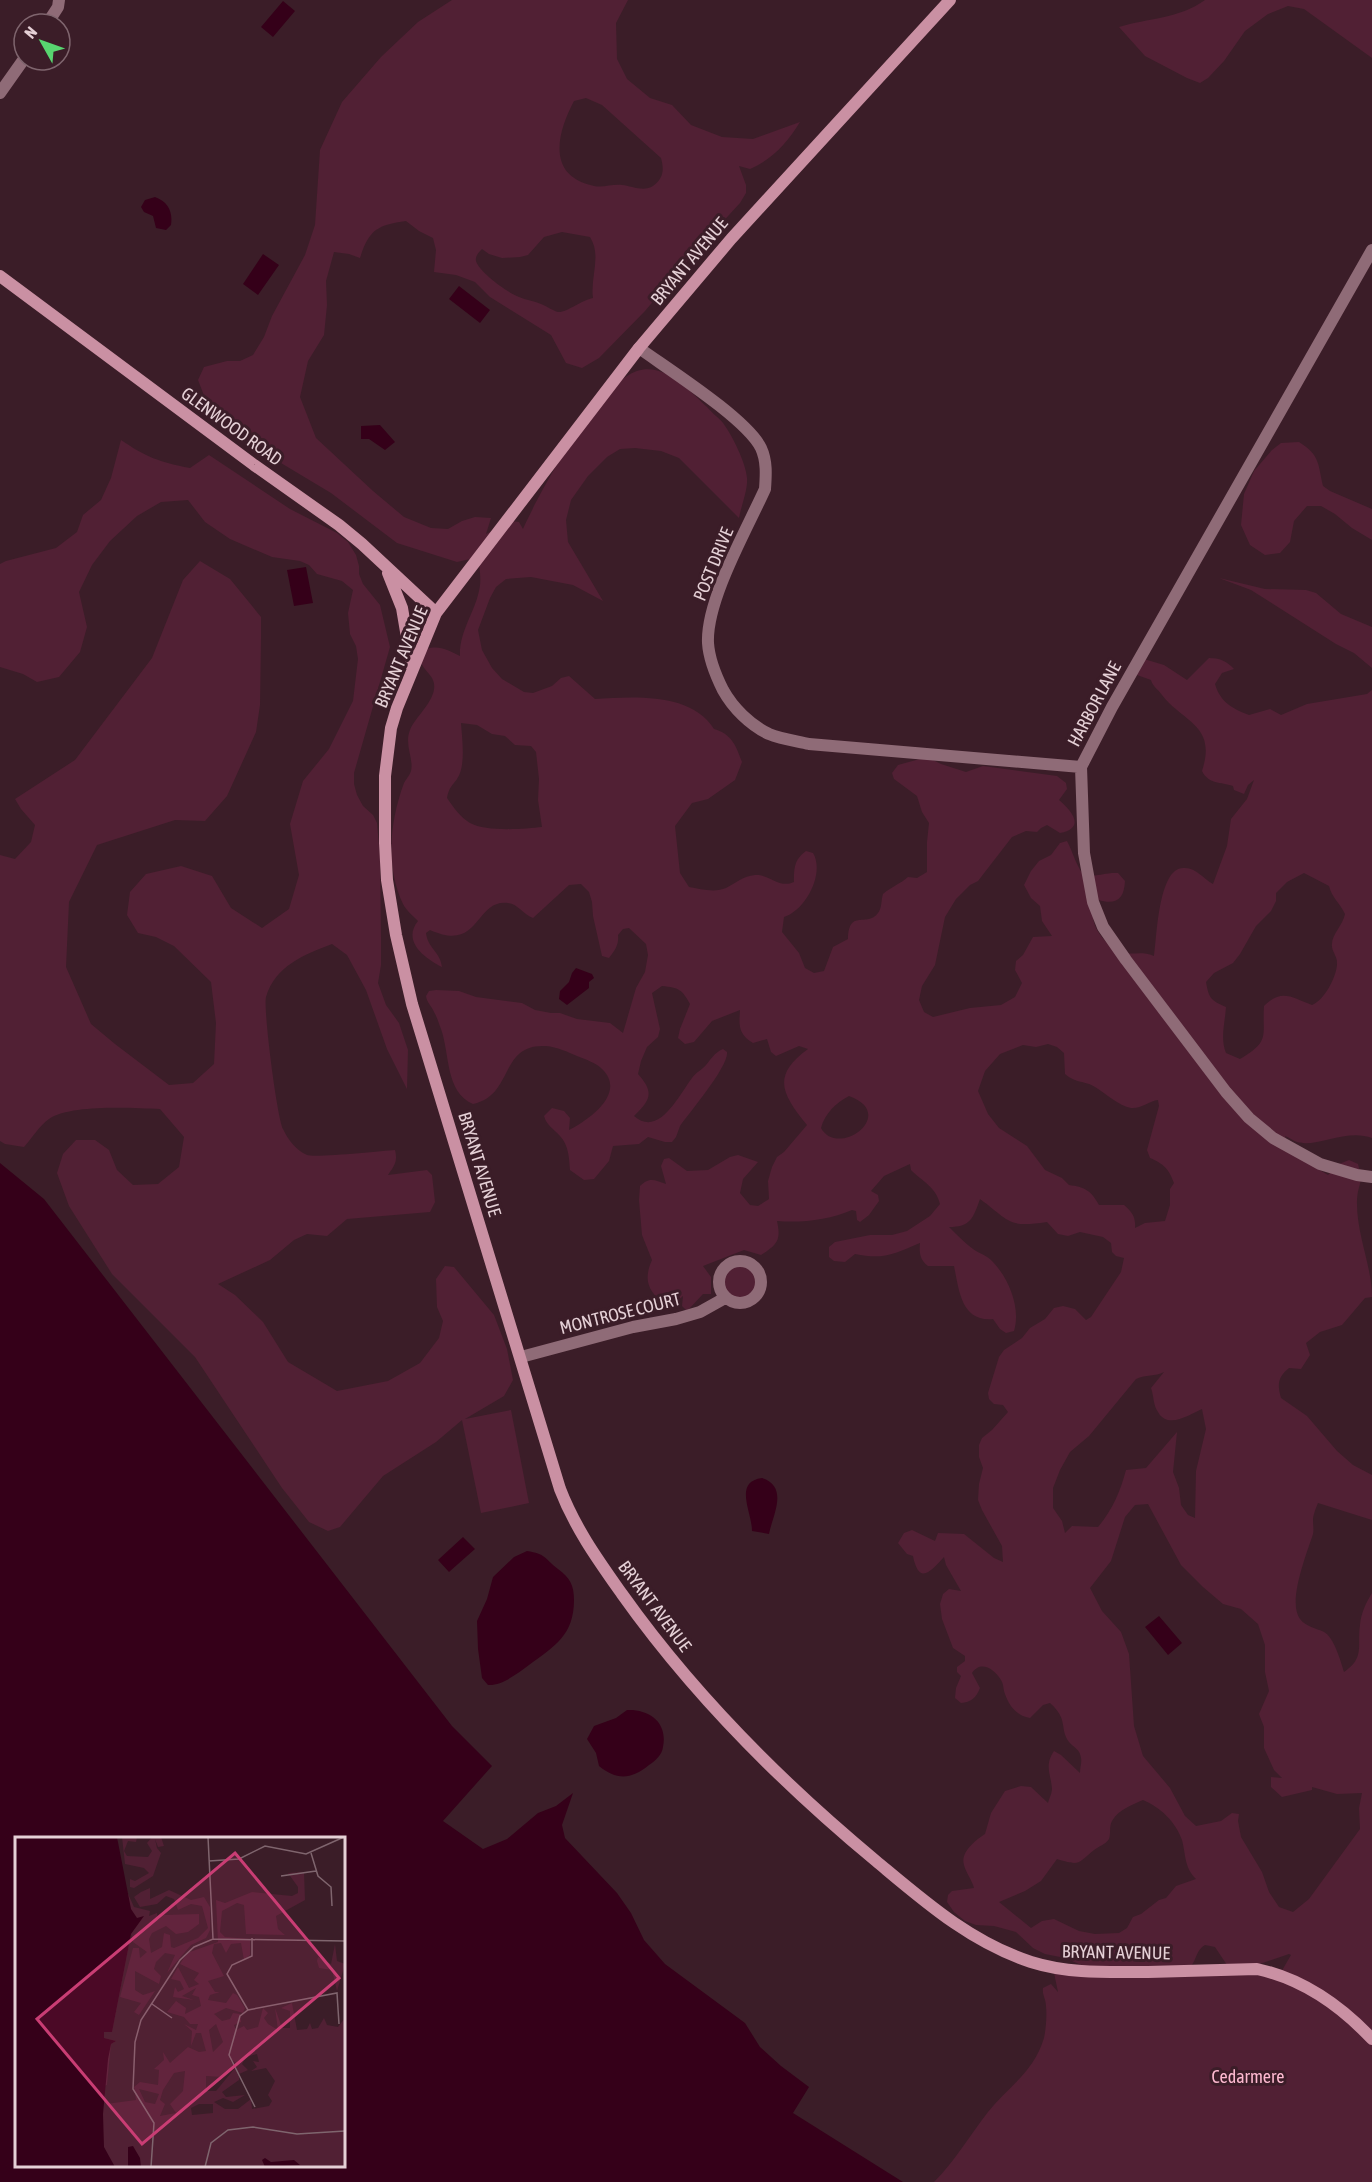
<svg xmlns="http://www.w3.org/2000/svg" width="1372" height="2182" viewBox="0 0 1372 2182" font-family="'Asap Condensed',sans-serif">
<rect width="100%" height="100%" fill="#3b1d28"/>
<path fill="#512034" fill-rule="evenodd" d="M452,0H628L616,23L617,59L627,79L650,98L672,105L691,125L722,137L753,139L800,122C787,143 773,159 750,169L739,166L746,185V193L740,203L695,252L645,311L599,358L582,368L566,363L551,335L490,297L475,282L456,275L434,272L436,250L433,238L419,231L406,221C377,225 369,230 360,258L349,254L334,252L326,281L327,305L324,335L308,361L300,397L316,438L373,491L404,517L431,528L448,529L462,521L475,517L491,518L486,534L511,521L519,522L523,529C539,493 599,383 637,371C664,362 689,390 707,407C712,413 719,418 723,423C732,435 746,463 747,478C748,490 741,506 739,518L679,458L661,451L635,448L620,449L607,457L588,476L571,500L566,520L568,542L603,601L573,585L531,577L506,579L496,587L490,598L478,630L482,650L492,668L502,679L524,692L533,693L552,686L561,678L569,676L595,699C633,697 691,692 714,729C732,734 736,746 742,762L735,780L708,799L692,803L675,826L680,873L689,887C700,889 715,893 726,888C736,883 743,876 755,875C770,874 779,889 794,882C794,868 794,860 806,851L813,853C825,873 806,910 784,917L782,932L799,953L805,968L814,973L824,971L833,947L848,939C849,908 867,928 878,913C882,908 881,900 883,894C891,887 900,884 908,877L917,878L927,872V842L929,823L922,812L917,796L894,779L892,773L898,765L927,757L941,764L966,772L983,766L1057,776L1066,783L1067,789L1059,800C1072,811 1086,828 1060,833L1047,825L1041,828L1037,832L1026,831L1012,837L978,881L970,885L956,899L945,917L935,965L922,986L919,1000L924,1012L933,1017L970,1008L1001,1005L1015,997L1022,983L1015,970L1016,961L1023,955L1033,937L1052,936L1042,921L1040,906L1031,898L1024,885L1031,871L1039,861L1051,855L1060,843L1067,841C1073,852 1075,863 1083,874C1097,878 1104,872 1118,873L1125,881C1124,900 1116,905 1098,900C1097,904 1094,910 1093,914C1092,930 1110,950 1125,953C1135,955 1141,951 1154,956C1157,938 1158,865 1185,868C1196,868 1204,879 1213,884L1227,846L1231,819L1247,799L1254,780L1248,785L1244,794L1234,790L1233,786C1221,782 1208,784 1202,771C1217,725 1184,723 1162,695C1158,689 1153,687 1151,680L1137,675L1144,659L1164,665L1187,680L1209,658C1219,658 1227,661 1234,669L1222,673L1215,684C1220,702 1233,709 1249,715L1270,709L1281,715L1307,704L1367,694L1372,690V1138C1347,1128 1316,1148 1297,1142C1293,1141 1289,1137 1285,1136L1291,1153L1328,1175L1339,1164L1349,1160L1358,1164C1364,1185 1358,1182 1357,1200C1356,1234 1372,1266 1372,1297L1365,1298L1342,1325L1320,1332L1306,1343L1310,1355L1301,1369L1289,1368C1278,1377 1277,1384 1281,1398L1307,1416L1337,1451L1353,1465L1372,1475V1520L1318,1503C1316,1508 1313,1515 1313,1520C1313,1526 1314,1529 1313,1534C1307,1553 1287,1602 1300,1619C1306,1627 1316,1628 1324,1632C1334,1637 1341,1662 1344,1672C1365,1658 1357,1646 1360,1625C1361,1613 1366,1603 1372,1593V2182H934C955,2161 970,2135 988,2112C1008,2087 1034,2072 1044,2038C1046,2029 1047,2015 1046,2006C1046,1999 1042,1995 1043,1988L1051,1984L1058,1992L1053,1968L1093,1970L1065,1958L1045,1954L1033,1948L1016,1932L994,1926L976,1925L965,1921L954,1912L947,1902L948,1895L952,1891L974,1888C972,1880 966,1873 964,1865C960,1852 976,1840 985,1834L991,1813L1005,1791L1021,1786L1031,1787L1048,1803C1049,1799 1052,1793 1052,1789C1051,1774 1044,1766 1054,1751L1061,1755L1080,1773C1080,1768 1082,1762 1081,1758C1080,1749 1074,1748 1069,1742C1059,1728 1069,1720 1050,1703L1043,1705L1030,1718C1017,1716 1009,1706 1005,1694C1003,1689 1004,1685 1001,1680C994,1669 981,1660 972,1673L980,1688C976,1698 971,1702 961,1703L955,1698L956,1688L961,1676L957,1672V1667L965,1661V1656L953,1648L942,1619L940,1604L943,1594L949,1589L961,1591L946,1565L944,1557C931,1571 919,1586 913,1556L907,1554L898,1543L904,1533L912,1530L935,1541L938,1533L964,1534L994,1558L1003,1562L1002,1546L982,1510L978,1500L979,1484L983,1468L979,1457V1445L982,1438L992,1430L1008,1412L1003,1405L994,1404L989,1399L988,1393L999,1357L1004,1350L1022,1338L1030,1328L1045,1319L1054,1308L1063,1306L1075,1309L1086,1320L1091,1317L1121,1272L1124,1258L1116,1256L1112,1252L1111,1243L1103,1237L1080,1232L1068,1236L1058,1234L1047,1222C1007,1228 1010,1221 980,1199C973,1219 970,1227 949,1227C957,1235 965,1243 973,1249C980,1254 987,1255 993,1262C1009,1279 1021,1308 1014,1331L1006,1333L1000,1329L993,1319C961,1322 959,1290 954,1266H928C920,1260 919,1253 920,1243C894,1254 883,1260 855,1254L845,1262L834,1261L829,1257V1247L835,1242L870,1235H892L907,1231L930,1216L940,1204C936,1187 923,1182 911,1170L910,1164L884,1176L871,1191L878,1195L879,1201L869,1215L860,1222L857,1220L856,1211L852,1210C829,1220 802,1223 777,1221C781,1240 778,1244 761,1255L744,1250L703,1266L711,1277V1294H703L689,1309L686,1310L682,1306L683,1296L675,1303L666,1305C648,1292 643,1280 652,1260L642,1235L639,1200L640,1186C650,1177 654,1180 666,1184L661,1166L664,1159L669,1158L687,1171L708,1170L730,1157L738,1155L758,1162L743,1179L740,1193L750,1205L758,1206L769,1199L768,1181L772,1167L777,1157L784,1152L807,1125C782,1094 771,1076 808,1049L799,1046L776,1056L771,1052L767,1039L753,1043C738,1034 739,1025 740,1010L712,1021L694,1042L685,1044L678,1038L680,1029L690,1004C682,989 679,988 662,986L652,993L660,1029L658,1037L647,1047L641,1061L638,1074C655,1093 650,1100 634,1116C659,1138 679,1095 692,1078C696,1072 702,1070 706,1065C712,1058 714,1053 723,1049L727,1052C729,1066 690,1112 680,1126L676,1137L672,1142H665L648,1137L639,1144L613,1146L609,1161L594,1179L584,1180L570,1170C569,1158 569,1146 560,1136C553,1128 547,1126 544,1116L552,1108L564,1111L570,1118L569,1130C589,1120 627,1093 602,1069C596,1063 585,1059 577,1056C568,1052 557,1047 546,1046C499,1043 514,1096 473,1104C445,1092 450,1054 441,1029C439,1024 437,1017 434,1012C431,1005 427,1003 426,996L429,991L436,990L459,991L476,997L522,1003L535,1010L551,1013H560L577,1019L610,1023L623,1033L636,988L645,972L648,955L646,944L629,928L623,929L618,935C619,945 615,950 609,958L602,956L593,916L592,902L589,892L581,884L569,885L533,918C524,915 518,904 508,903C474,899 481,953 430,930L426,933C428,949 440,951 442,967C424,958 402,941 418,921C413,916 406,910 403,904C385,866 390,821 404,783C406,779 410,775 411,771C414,759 404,745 410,730C416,715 442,696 432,678C429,673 424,669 421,663L426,649C440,645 447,650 460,656C459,632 474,614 479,591C482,579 479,570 479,557L457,562L397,543L331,493L276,460L205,398L198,380L204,367L227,361H240L253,355L264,337L272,316L305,255L315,225L320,150L342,102L381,57L418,22ZM586,98L602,105L661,158C664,169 664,178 653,186C644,192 631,186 622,185C612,184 603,188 594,186C546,176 557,133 574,101ZM562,232L590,237C602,256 590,277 593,298C582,300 566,313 558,312C553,311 547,306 541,304C534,301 526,300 519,297C508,293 479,272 476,261C475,256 479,252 482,249L489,254L502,258L520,257L528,255L544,237ZM461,723L477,725L492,734L505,736L515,745L531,746L536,752L539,779L538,800L542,827C524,829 486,832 470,823C460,817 454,808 447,798C450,783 456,784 460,773C465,759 462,738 461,723ZM1304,873L1329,886C1332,898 1340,903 1345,914C1343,925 1332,934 1332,944C1331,950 1337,956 1337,962C1338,975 1324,1001 1312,1005C1292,998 1282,988 1264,1006C1262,1036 1271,1041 1240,1059L1226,1053C1220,1038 1225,1023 1226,1007C1210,1000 1209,998 1206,982L1214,973L1233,963L1240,954L1256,926L1271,911L1276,901V893L1287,882ZM1048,1044L1057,1047L1064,1053L1065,1074C1077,1084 1084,1080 1095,1087C1105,1093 1119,1106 1131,1108C1141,1109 1149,1101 1158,1100L1159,1106L1147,1150L1150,1158C1164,1164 1169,1169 1174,1183L1170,1189V1205L1165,1221L1145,1223L1135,1228C1136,1217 1132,1212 1124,1205H1099C1091,1190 1084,1187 1069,1185L1062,1178L1045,1170L1027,1146L999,1128L988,1114L978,1091L985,1071L1000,1054L1023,1045L1036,1047ZM849,1096C899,1114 838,1159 821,1128C825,1113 836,1103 849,1096ZM1164,1372L1151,1388C1154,1396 1153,1405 1158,1412C1168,1430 1190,1414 1202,1409L1206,1429L1196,1471L1195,1518L1188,1515L1181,1505L1179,1488L1173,1472L1177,1432L1146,1468L1126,1470C1120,1492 1113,1509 1098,1527L1072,1526L1065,1533L1062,1521L1053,1508V1488L1060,1470L1070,1452L1089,1436L1136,1379C1146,1374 1155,1377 1164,1372ZM1148,1504L1181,1565L1203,1587L1223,1604L1241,1609L1258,1624L1265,1645V1672L1269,1691L1259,1714L1264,1727V1748L1274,1770L1282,1778L1271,1777V1787L1282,1797L1312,1790V1787L1337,1794L1362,1793L1359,1808L1360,1829L1309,1899L1293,1912L1279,1907L1269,1892L1262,1872L1241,1837L1238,1821L1239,1814L1232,1813L1221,1821L1196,1826L1185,1816L1170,1788L1143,1756L1134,1726L1129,1654L1121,1632L1102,1611L1090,1588L1111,1561L1125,1517L1135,1505ZM1143,1800C1160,1807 1176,1822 1182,1840C1186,1855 1184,1867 1196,1879L1176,1886L1166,1898L1159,1900L1141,1914L1133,1917L1127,1928L1119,1933L1095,1934L1079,1931L1054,1919L1042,1921L1031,1928L999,1902L1025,1891L1041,1881L1057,1859C1080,1866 1077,1864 1094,1850C1099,1846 1105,1845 1109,1839C1111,1834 1109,1826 1112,1821C1119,1809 1132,1805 1143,1800ZM1205,1945L1215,1947L1227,1965L1251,1967L1289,1954L1291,1955L1280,1974L1191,1966C1197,1959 1196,1950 1205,1945Z
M1205,0H1372V58L1304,9L1288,6L1268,14L1245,31L1224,61L1208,78L1200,83L1187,78L1145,56L1119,27C1148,18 1179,19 1205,0Z
M121,440C146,457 159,462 190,468L209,455L290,509L337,533L348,542L356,555L359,566V574L363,584L380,605L390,647L354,773V784L357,795L363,806L373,815L377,823L380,857L381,938V965L378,983L386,1005L399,1023L408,1050L407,1089L387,1049L366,990L347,955L332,944C305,954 275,966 266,997C263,1008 277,1117 283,1129C288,1140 296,1150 307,1155C315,1158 381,1151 395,1150C398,1162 394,1166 388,1175L427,1170L432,1175L435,1202L430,1212L347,1219L327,1236L307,1234L294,1240L270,1260L218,1284L235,1295L263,1322L288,1362L337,1391L388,1381L420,1363L439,1338L443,1321L437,1307L436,1279L445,1266L454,1267L494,1315L507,1349L513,1380L504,1396L465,1419L511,1410L529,1503L481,1513L462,1420L436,1442L383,1476L340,1527L328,1531L309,1522L282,1488L195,1357L112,1274L69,1206L57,1173L63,1154L76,1140H95L109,1150L117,1170L133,1185L158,1184L179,1167L184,1137L160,1109C132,1108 71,1104 49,1119C40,1125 32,1138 24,1147L5,1144L0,1141V855L15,859L31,842L35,825L21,809L15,799L75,760L152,658L183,580L200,561L230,579L261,617V639L260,705L256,732L227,796L205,821L175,820L97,845L69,902L66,967L91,1024L115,1044L169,1085L193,1083L214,1064L216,1023L211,982L174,946L156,937L138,933L127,915L130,892L146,874L181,866L212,876L231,908L262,928L289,909L299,875L290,824L303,781L329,749L353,701L358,659L356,646L350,634L348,613L353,590L342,581L317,574L309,565L300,561L272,557L230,539L205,522L188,500L161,502L137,516L110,541L92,565L79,592L87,627L80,652L59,677L37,682L23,674L0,667V564L6,561L56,548L77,532L83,515L101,500L111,478Z
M1299,442C1320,455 1318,464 1323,486L1330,491L1372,509V540L1352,528L1335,514L1321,506H1307L1294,521L1290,542L1280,553L1265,555L1250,545L1241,525L1244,494L1254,471L1272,450L1281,443Z
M1219,578L1265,589L1306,590L1316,593L1341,614L1372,627V668L1354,653L1336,644L1251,590Z
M721 1282a18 18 0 1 1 36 0a18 18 0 1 1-36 0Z"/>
<path fill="#350019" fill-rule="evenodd" d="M283,1L295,11L273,37L261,27Z
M155,197C168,202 173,211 171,225L166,230L156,228L153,216L144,212L141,207L145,200Z
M263,254L279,265L258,295L243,284Z
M459,286L490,310L480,323L449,299Z
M380,425L395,442L385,450L369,439H361V426Z
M306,567L313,603L294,606L287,570Z
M576,968L592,974L594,978L589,982V988L567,1005L559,999L560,991L569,982L572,973Z
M0,1163L44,1199L452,1726L492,1766L443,1821L483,1849L507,1839L538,1813L556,1806L573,1793L562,1825L565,1838L617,1893L631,1913L644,1940L665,1964L745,2023L760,2047L781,2066L809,2087L793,2113L903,2182H0ZM16,1838H344V2166H16Z
M762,1478C789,1487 773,1514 769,1534L752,1531C752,1512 733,1482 762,1478Z
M463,1537L475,1549L449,1572L438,1560Z
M527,1551C546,1554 544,1558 558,1569C570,1578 574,1585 574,1600C574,1635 555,1646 529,1665C518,1673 502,1686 488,1685L482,1678L478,1649L477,1621L487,1599L493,1577L514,1557Z
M1159,1616L1182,1643L1168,1655L1145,1627Z
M627,1710C649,1709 668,1722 663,1747C662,1755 655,1761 649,1765C631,1780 616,1780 599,1766L596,1753L587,1739L594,1726L616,1718Z"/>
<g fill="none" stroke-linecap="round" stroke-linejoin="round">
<path stroke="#8f6b77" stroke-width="12" d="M47,24L58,7L59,0
M0,93L24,59
M1372,250L1112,707L1081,767L1084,853L1093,902L1103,927L1126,960L1226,1092L1249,1118L1273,1138L1320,1164L1357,1175L1372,1177
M639,348C668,369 747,419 761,448C767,461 766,475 765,489C747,529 706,600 708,643C709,659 716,676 723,690C733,708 750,725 769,734C781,739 796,741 809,744L1081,767
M719 1282a21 21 0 1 1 42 0a21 21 0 1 1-42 0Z
M521,1357L633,1327L676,1319L700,1312L725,1298"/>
<path stroke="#ca90a3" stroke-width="12" d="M950,0L731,239L639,348L436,613L397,708L391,728L385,776V843L387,880L396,935L412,1004L560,1489C575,1528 598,1560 622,1594C693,1694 782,1783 876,1861C924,1901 970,1942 1031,1962C1069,1974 1108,1972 1148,1972C1184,1971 1221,1970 1257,1969C1303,1979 1340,2005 1372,2039
M0,276L254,465L339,525L362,544L436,613
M388,573L402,608L412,667"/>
</g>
<g text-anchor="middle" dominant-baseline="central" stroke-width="6" stroke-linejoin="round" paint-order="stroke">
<g font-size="18" fill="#e5d0d6" stroke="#3b1d28">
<text transform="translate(689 261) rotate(-50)">BRYANT AVENUE</text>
<text transform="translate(232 426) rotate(36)">GLENWOOD ROAD</text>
<text transform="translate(713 564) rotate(-68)">POST DRIVE</text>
<text transform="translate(401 657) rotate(-67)">BRYANT AVENUE</text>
<text transform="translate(1094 704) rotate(-62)">HARBOR LANE</text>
<text transform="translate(480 1164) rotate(73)">BRYANT AVENUE</text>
<text transform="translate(620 1313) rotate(-14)">MONTROSE COURT</text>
<text transform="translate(655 1606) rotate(53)">BRYANT AVENUE</text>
<text transform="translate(1116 1952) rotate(1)">BRYANT AVENUE</text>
</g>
<g font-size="18" fill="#fdb9d0" stroke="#3b1d28">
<text x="1248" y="2076">Cedarmere</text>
</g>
</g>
<g transform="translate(15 1837)">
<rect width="330" height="330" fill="#3b1d28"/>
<path d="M98,0H102L109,48L119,70L135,74L134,79L142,76L143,83L149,78L184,77V87L173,95L161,97L151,89L137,96L134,102L136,116L147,110L149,96L155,98L156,110L159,111L183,101L193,91L187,69L176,67L163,73L159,62L151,59L142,67L125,70L119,60L126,55L135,51V62L154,53L176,63L189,60L195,70V93L191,101L176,108L152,136L160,118L150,116L141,125L139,132L146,139L144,147L120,134V153L128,158L140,154L124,178L119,175L126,166L105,160L118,111H124L125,121L132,115L118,105L116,97L97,195H89V201L101,204L96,207L92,248L89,249L91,267L121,263L119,250L125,245L143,248L144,233L139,232L149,223L148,215L155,226L173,210L184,215L191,214L186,196H181L176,209L177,194L169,187L181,193L183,187H175L169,180L152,175L161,164L171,171L170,177L186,169L184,160L177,158L181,151L167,159L179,163L158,160L160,150L163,155L169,152L165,144L156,142L163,130L174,151L184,147L179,143L184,136L165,127L172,116L203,105L201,63L210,66L237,55L277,59L283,56V50L273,36L289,35L290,63L261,79L263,92L270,98L231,97L229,68L222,66L207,74L205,95L210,100L235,102V118L229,123L226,106L216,107L211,116L206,106L199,107L197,116L209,139L193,144L200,155H205L195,158L193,163L211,166L218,156L222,158L230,171L228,176L211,171L199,177L207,184L215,182L218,176L225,177L226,185L219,188L221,193L229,189L232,193L243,190L248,171L253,176L249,181L253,187L263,193L260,171L267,191H275V174L266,171L277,166L282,193L292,192L295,186L297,192L303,191L309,181L312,188L323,190L330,181V330H81ZM201,187L208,205L198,215L194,193ZM242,217L244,225L238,224L242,230L236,234L251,231L260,244L253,258L257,264L254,269L237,272L236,262L223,272H210L199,265L208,261L218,265L230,258L211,260L207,255L224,243V237L233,233L227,227L231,220ZM214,221L221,226L220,231L201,254H191V239L208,240L218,228ZM170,234L168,254L155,267L161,276L145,279L150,267L145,263L148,253L159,236ZM124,252L144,257L140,267L130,265ZM184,267H198V276L177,278L176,271ZM107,0H122L121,5L113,4L109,14L112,19L133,20L137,14L132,6L137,0H146L149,9L143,10L140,2L142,11L146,16L138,39L119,51L115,50V42L120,44L134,36L129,31L110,27ZM320,107L322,124L330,127L322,154L317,133L304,131L302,124L303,120L316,127Z" fill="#512034" fill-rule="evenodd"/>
<path d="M0,0H102L116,72L122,81L129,79L116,97L97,195H89V201L101,204L96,207L93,222L88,277L89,310L100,330H0ZM118,309L125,321L126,330H113V310ZM250,321L256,325L279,323L285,328L250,330L247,323Z" fill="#350019"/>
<path fill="none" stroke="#7f656e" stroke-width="1.5" d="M193,0L198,102M296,16L303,39L316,50L317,69M194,24L224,22L250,9L291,17L329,0M266,39L301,34M137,167L157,181M233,173L212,137L217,128L237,119V101M240,270L214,218L225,179L233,173L322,156L324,187M136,330L139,286L118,252L120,205L126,183L165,123L179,110L198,102L330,104M190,330L196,306L213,293L238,290L282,297L330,294"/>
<path fill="#c93d74" fill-opacity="0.15" stroke="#c93d74" stroke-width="3" d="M220,16L324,141L127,307L22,182Z"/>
<rect width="330" height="330" fill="none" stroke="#e5d0d6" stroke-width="3"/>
</g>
<g transform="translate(42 42) rotate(310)"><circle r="28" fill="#3b1d28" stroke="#7f656e" stroke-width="1.5"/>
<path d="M0-4.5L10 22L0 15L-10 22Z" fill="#58d570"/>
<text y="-9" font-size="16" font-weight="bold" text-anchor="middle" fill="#e5d0d6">N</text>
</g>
</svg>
